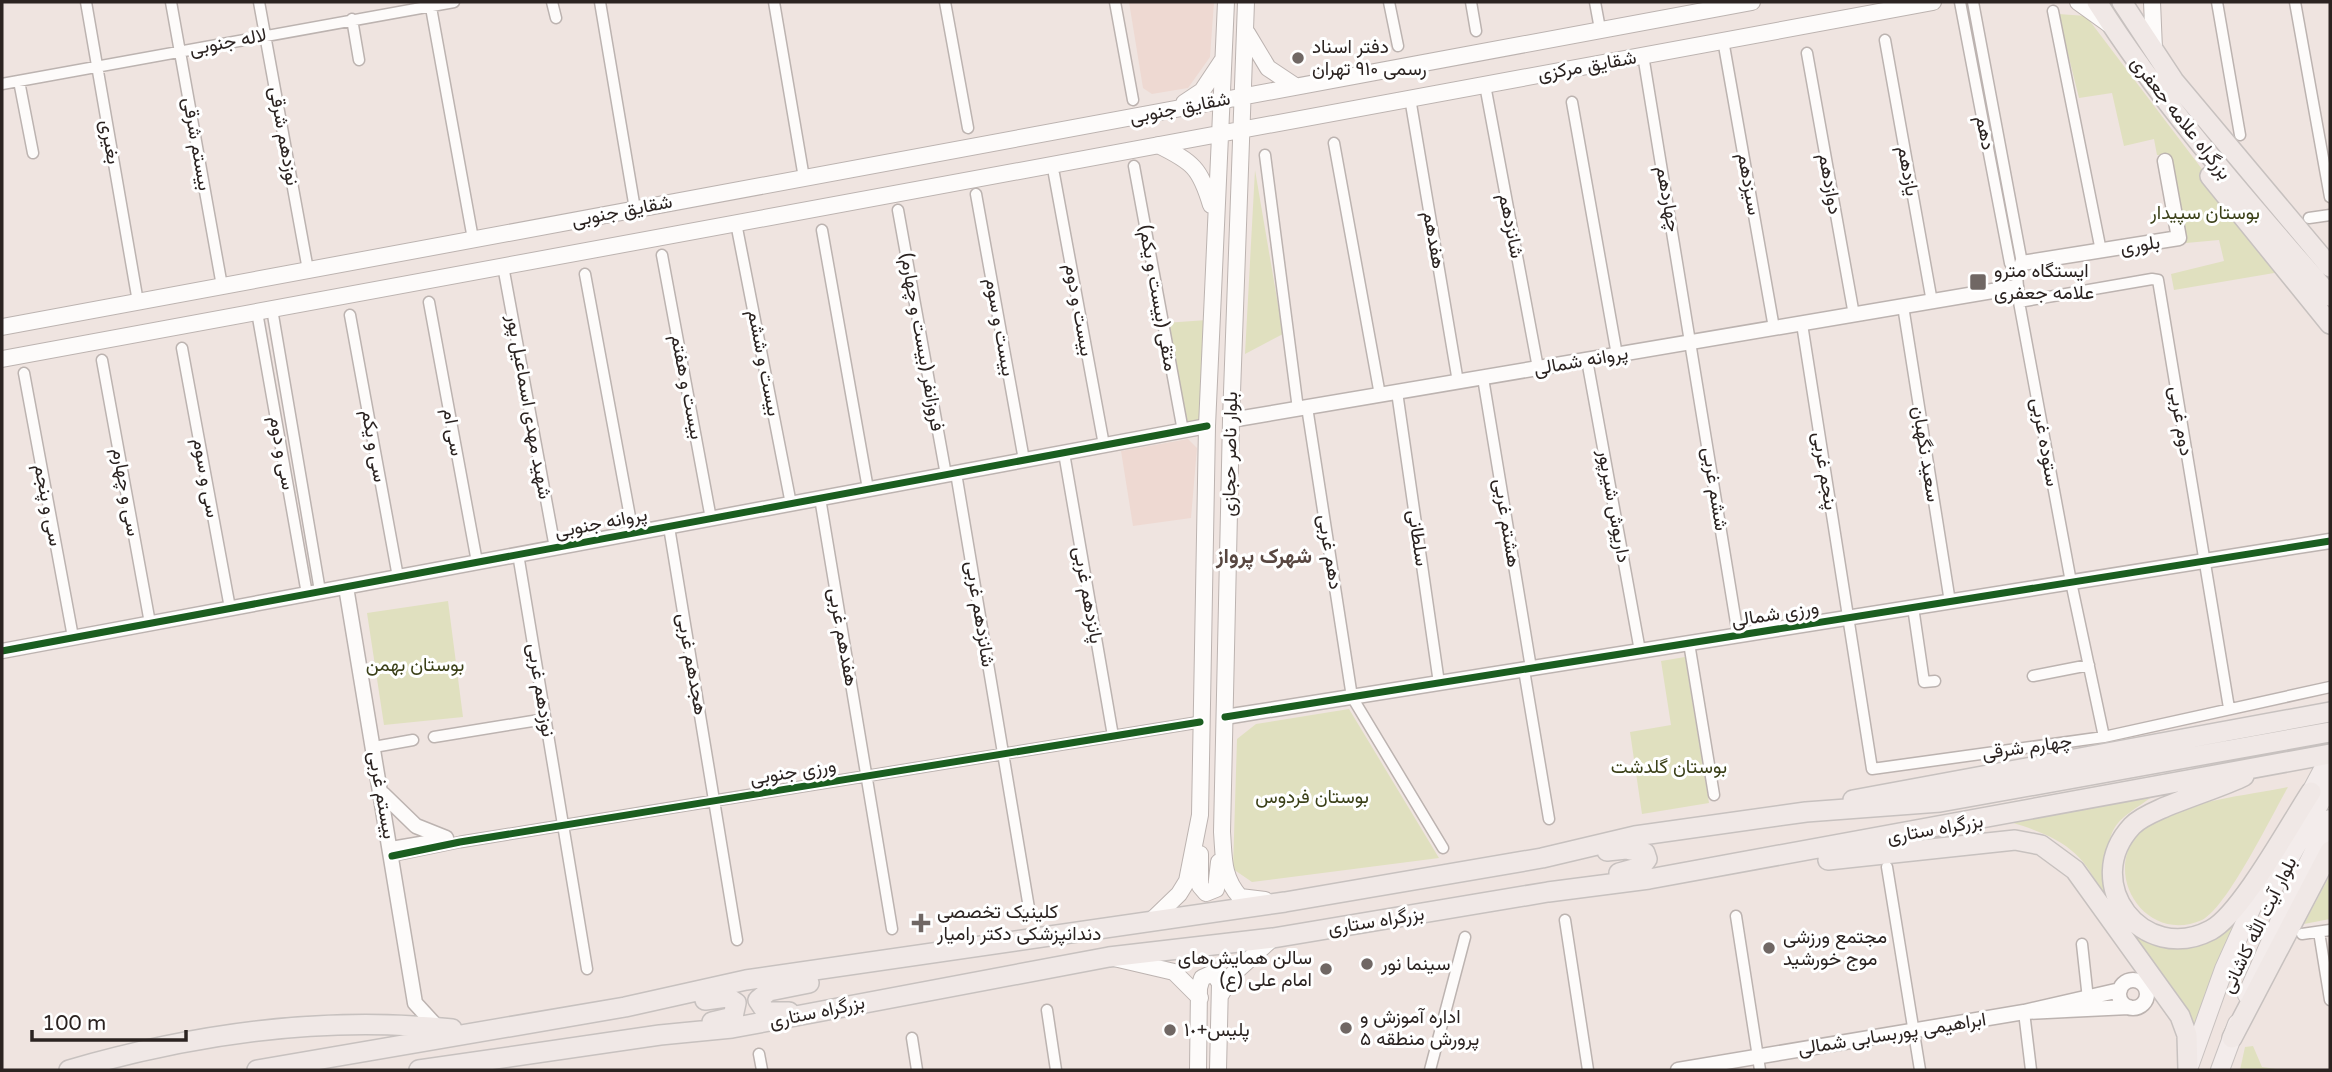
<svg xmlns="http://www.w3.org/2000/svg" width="2332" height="1072" viewBox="0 0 2332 1072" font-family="'Varela Round',Vazirmatn,sans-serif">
<rect width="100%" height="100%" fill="#efe4e0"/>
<path fill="#eed9d2" d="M1129,2H1214L1210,57L1188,88L1152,94L1143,88Z
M1188,439L1197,448L1191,518L1133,526L1121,451Z"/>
<path fill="#e0e0bf" d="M2058,14L2086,16L2280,272L2174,290L2171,274L2224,261L2219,240L2186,243L2167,155H2157L2154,139L2124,146L2112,93L2079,98Z
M1255,170L1283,334L1245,354Z
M1207,320L1206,420L1183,423L1165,323Z
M448,601L463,717L384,725L367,613Z
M1685,657L1709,803L1642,814L1630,732L1671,725L1661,661Z
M1349,709L1439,858L1252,882L1233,869L1237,739L1256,724Z
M2288,787C2272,815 2227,908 2202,920C2141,947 2094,862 2150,823C2180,802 2250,795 2288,787Z
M2156,794C2116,823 2112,818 2104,868L2155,942L2240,911L2192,1031L2103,899C2086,850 2057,836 2010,822Z
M2330,875V919L2304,924Z
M2253,1046L2262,1067L2283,1070H2240L2245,1047Z"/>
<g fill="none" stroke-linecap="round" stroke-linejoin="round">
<defs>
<path id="minor" d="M86,2L138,302
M171,2L222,286
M259,2L308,270
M430,2L473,239
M552,2L556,18
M600,2L635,209
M774,2L804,178
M945,2L968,128
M1115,2L1133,100
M1389,2L1398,46
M1471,2L1476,31
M1595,2L1600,29
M1960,2L2010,263L2017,274
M1973,2L2022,263L2017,274L2019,302L2071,582L2104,737
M2217,2L2240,135
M2295,2L2330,197
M2053,11L2101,251
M352,19L359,60
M1723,40L1774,328
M1885,40L1932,302
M1807,53L1854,315
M1643,55L1738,635
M19,81L33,153
M2,84L454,2
M1485,85L1538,368
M1410,98L1458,382
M1572,102L1617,355
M1334,143L1380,395
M1265,155L1298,409
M1134,166L1183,431
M1054,174L1104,445
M976,194L1024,460
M898,210L946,475
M2309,218L2330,215
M736,223L791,504
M822,230L868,489
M662,255L711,519
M503,266L555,548
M585,274L633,533
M429,302L477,562
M2019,302L2152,279L2158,280L2229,708
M1903,306L1950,602
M272,309L320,591
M257,312L307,594
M350,315L398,577
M1802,324L1872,769L2104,737L2330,687
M182,348L230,608
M102,360L150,623
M1587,360L1640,651
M24,373L73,637
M1483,378L1531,668
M1397,392L1439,683
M1307,407L1352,697L1443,848
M1064,453L1113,736
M956,473L1029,908
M820,498L892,929
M669,527L737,940
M518,554L587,969
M1913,607L1924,682L1935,681
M1689,643L1714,795
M1524,670L1549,819
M2033,676L2089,665
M434,737L545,719
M374,747L413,740
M391,847L444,838
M392,856L460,842L1200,722
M1887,867L1920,1070
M1736,916L1760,1070
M1565,920L1588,1070
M2319,932L2330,1000
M2302,934L2330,930
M2082,944L2088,999
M1047,1010L1056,1070
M2024,1012L2031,1070
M912,1038L917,1070
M759,1054L762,1070
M1430,1070L1465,937"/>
<path id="tertiary" d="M2022,263L2179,238L2165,161
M1231,420L2016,287
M346,587L415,1003L438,1028
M2,651L1207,426
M1225,717L2330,541
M383,794L416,826L446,838
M2119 994a14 14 0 1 1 28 0a14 14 0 1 1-28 0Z
M2120,990L2024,1012L2129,1007
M1678,1070L2024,1012"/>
<path id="secondary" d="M1246,2L1231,420L1222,832C1224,857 1222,877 1240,897L1265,900
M2078,2L2110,25
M2152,2L2154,49
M1247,33L1268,68L1295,86
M1184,103L1202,91L1222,61
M1158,145C1193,162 1200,168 1211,205
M2,327L1752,2
M2,359L1933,2
M1200,854V886L1206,893L1216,889L1219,862
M1150,922L1179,894L1187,881L1200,815L1207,426L1226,2
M1114,958L1174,972L1200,998
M1220,996L1233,974L1273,938
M1198,1070L1199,988L1202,978L1213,973L1220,983L1218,1070"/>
<path id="primary" d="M2304,805L2330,756
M2266,901L2330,785
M2247,995L2281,918L2330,819
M2190,1064L2224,969L2266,876
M2220,1070L2237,1024"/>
<path id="trunk" d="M2097,2C2164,108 2248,201 2330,296
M2122,2L2174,81L2330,267
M2210,176L2330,324
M2244,776C2217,790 2149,808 2132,826C2079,883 2143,966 2211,930C2241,914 2290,824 2311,792
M1853,800L2330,712
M1607,851L1626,849L1645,853L1647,859L1641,867L1619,873
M1828,860L2015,840L2041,845L2075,870L2180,1016L2187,1035L2188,1070
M705,1000L727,997L736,1003L733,1017L712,1022
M789,1012H766L758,1000L769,991L809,983
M2232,1038L2330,851
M69,1070C193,1034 323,1015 452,1029
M257,1070L625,1007L746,980L1285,902L1542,858L1635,836L1806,812L1940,802L2330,732
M419,1070L660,1035L732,1028L1109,957L1273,938L1548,892L1649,879L2330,754"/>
</defs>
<use href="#minor" stroke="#bcb3b0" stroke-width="13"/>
<use href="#tertiary" stroke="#bcb3b0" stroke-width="17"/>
<use href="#secondary" stroke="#bcb3b0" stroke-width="18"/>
<use href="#primary" stroke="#c7c1bf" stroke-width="20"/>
<use href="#trunk" stroke="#c7c1bf" stroke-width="22"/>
<use href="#minor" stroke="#fdfbfa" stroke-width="10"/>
<use href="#tertiary" stroke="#fdfbfa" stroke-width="14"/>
<use href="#secondary" stroke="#fdfbfa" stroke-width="16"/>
<use href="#primary" stroke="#f3eceb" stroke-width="18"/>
<use href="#trunk" stroke="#f0e8e6" stroke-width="19"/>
<defs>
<path id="cycleway" d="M2,651L1207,426
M1225,717L2330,541
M392,856L460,842L1200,722"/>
</defs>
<use href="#cycleway" stroke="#fff" stroke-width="11"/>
<use href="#cycleway" stroke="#1b5e20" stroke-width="7"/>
</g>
<g fill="#706764" stroke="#fff" stroke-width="2.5">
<circle cx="1298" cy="58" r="7"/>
<rect x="1969" y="273" width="18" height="18" rx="3.5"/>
<path d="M917.5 912.5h7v7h7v7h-7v7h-7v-7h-7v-7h7z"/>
<circle cx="1769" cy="948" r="7"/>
<circle cx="1367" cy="964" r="7"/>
<circle cx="1326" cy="969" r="7"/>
<circle cx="1346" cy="1028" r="7"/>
<circle cx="1170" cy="1030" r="7"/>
</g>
<g text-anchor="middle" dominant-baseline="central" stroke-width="6" stroke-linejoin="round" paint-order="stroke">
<g font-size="19" fill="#2b2321" stroke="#fff">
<text transform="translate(228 42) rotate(-11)">لاله جنوبی</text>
<text transform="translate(1587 66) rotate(-10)">شقایق مرکزی</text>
<text transform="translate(1180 108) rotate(-11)">شقایق جنوبی</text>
<text transform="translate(2181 118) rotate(52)">بزرگراه علامه جعفری</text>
<text transform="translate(1985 133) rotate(79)">دهم</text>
<text transform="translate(284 136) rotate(80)">نوزدهم شرقی</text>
<text transform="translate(110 142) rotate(80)">بغیری</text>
<text transform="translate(197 144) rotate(80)">بیستم شرقی</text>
<text transform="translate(1908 171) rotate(80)">یازدهم</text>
<text transform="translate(1749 184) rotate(80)">سیزدهم</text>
<text transform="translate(1830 184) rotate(80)">دوازدهم</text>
<text transform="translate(1668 199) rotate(80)">چهاردهم</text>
<text transform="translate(622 211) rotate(-11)">شقایق جنوبی</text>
<text transform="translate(1511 226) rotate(79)">شانزدهم</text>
<text transform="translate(1434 240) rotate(80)">هفدهم</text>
<text transform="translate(2140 245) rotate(-9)">بلوری</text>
<text transform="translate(1158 298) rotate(80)">متقی (بیست و یکم)</text>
<text transform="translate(1079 310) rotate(80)">بیست و دوم</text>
<text transform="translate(1000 327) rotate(80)">بیست و سوم</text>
<text transform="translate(922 342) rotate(80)">فروزانفر (بیست و چهارم)</text>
<text transform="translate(1581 361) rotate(-10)">پروانه شمالی</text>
<text transform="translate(764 363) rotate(79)">بیست و ششم</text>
<text transform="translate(687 387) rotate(79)">بیست و هفتم</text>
<text transform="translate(529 407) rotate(80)">شهید مهدی اسماعیل پور</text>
<text transform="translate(2181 421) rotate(81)">دوم غربی</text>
<text transform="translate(453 432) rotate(80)">سی ام</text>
<text transform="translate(2045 442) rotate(80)">ستوده غربی</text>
<text transform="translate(374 446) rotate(80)">سی و یکم</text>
<text transform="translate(282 453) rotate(80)">سی و دوم</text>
<text transform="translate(1230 454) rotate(-89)">بلوار ناصر حجازی</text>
<text transform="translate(1926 454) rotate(81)">سعید نگهبان</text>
<text transform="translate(1825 471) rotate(81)">پنجم غربی</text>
<text transform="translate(206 478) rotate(80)">سی و سوم</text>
<text transform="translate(1715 489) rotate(81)">ششم غربی</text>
<text transform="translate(126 492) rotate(80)">سی و چهارم</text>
<text transform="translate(48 505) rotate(79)">سی و پنجم</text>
<text transform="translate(1614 506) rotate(80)">داریوش شیرپور</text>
<text transform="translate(601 523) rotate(-11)">پروانه جنوبی</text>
<text transform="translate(1507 523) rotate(81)">هشتم غربی</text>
<text transform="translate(1418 538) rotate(82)">سلطانی</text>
<text transform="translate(1330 552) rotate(81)">دهم غربی</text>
<text transform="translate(1088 595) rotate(80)">پانزدهم غربی</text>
<text transform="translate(980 614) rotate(81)">شانزدهم غربی</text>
<text transform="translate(1775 614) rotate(-9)">ورزی شمالی</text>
<text transform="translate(843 637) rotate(80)">هفدهم غربی</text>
<text transform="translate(692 664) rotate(80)">هجدهم غربی</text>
<text transform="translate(541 690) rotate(81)">نوزدهم غربی</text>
<text transform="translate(2027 747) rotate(-8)">چهارم شرقی</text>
<text transform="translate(793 772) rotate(-9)">ورزی جنوبی</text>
<text transform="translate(382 795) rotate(80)">بیستم غربی</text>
<text transform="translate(1935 829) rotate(-10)">بزرگراه ستاری</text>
<text transform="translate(1376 921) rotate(-9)">بزرگراه ستاری</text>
<text transform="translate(2259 925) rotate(-64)">بلوار آیت الله کاشانی</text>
<text transform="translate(817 1012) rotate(-12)">بزرگراه ستاری</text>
<text transform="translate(1892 1034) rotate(-9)">ابراهیمی پوربسابی شمالی</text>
</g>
<g font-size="19" fill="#2b2321" stroke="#fff" text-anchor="start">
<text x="1312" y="47">دفتر اسناد<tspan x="1312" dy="22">رسمی ۹۱۰ تهران</tspan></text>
<text x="1994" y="271">ایستگاه مترو<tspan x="1994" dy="22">علامه جعفری</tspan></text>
<text x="937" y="912">کلینیک تخصصی<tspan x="937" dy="22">دندانپزشکی دکتر رامیار</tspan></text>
<text x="1783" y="937">مجتمع ورزشی<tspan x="1783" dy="22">موج خورشید</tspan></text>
<text x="1312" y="958" text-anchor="end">سالن همایش‌های<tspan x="1312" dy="22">امام علی (ع)</tspan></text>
<text x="1381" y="964">سینما نور</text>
<text x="1360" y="1017">اداره آموزش و<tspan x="1360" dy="22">پرورش منطقه ۵</tspan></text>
<text x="1184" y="1030">پلیس+١٠</text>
</g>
<g font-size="19" fill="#3b4018" stroke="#fff">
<text x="2205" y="213">بوستان سپیدار</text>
<text x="415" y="665">بوستان بهمن</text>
<text x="1669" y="767">بوستان گلدشت</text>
<text x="1312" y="797">بوستان فردوس</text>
</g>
<g font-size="21" font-weight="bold" fill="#584741" stroke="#fff">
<text x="1264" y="556">شهرک پرواز</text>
</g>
</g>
<rect width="2332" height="1072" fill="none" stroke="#2b2321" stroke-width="7"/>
<path d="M32 1030v10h154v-10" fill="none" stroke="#2b2321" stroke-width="3.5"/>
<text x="42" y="1030" font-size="21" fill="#2b2321" stroke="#ffffff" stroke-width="5" paint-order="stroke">100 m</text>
</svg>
